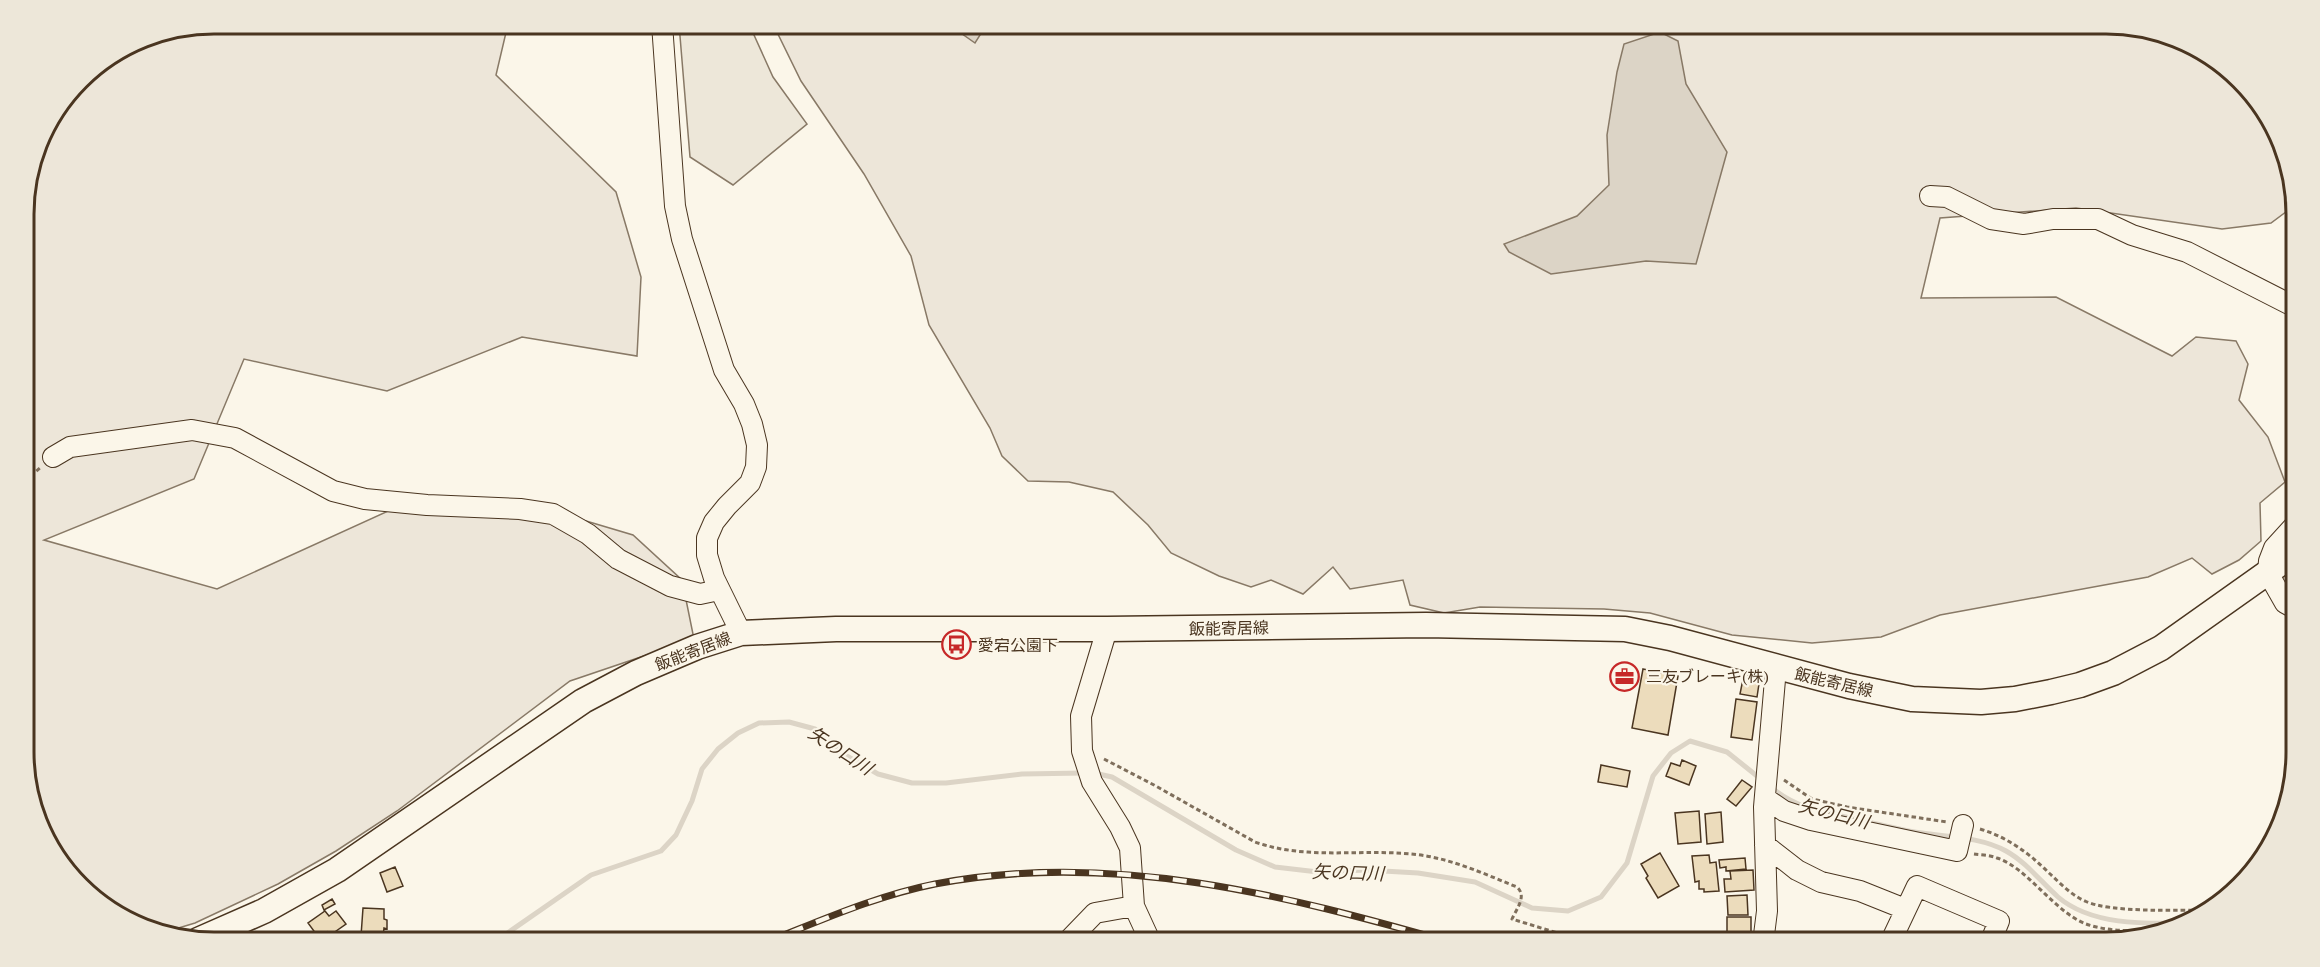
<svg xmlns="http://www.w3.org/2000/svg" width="2320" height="967" viewBox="0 0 2320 967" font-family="'PT Serif','Noto Sans JP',serif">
<rect width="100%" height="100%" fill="#fbf6e9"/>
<path fill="#ede6d9" stroke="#887966" stroke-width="1.5" d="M214,24H508L496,75L616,192L641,277L637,356L522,337L387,391L244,359L194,479L44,540L217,589L397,507L566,515L633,535L682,580L694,639L570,681L397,811L336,851L278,884L195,923L162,933L142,929L63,869L26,778L24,201L44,130L89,71L142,38Z
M773,24H2106L2178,38L2257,99L2294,190V206L2271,223L2222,229L2076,208L1940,218L1921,298L2056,297L2172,356L2196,337L2236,341L2248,364L2239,400L2268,437L2285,482L2260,503L2261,541L2239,560L2212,574L2192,558L2148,577L1940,615L1881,637L1812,643L1732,635L1650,613L1604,609L1480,607L1444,613L1410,605L1403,580L1350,589L1333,567L1303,594L1271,580L1251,587L1219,576L1171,553L1148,525L1113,492L1069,482L1028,481L1002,456L990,428L929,325L911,256L864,174L801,81Z"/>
<path fill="#ede7d9" stroke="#887966" stroke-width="1.5" d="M679,24H749L773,77L807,124L733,185L690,157Z"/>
<path fill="#dcd4c6" stroke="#887966" stroke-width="1.5" d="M948,24H987L975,43Z
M1660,32L1678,41L1686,84L1727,152L1696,264L1646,261L1551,274L1509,252L1504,244L1577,216L1609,185L1607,135L1617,72L1624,44Z"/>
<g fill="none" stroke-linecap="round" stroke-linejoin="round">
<path stroke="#dcd4c6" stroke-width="5" d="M1094,773L1112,777L1236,850L1275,867L1318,872L1366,870L1418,873L1475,882L1532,908L1568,911L1601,897L1627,863L1653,776L1671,753L1690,741L1727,752L1762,780
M1772,788C1798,810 1828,813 1860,820
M1872,823C1888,826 1905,831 1922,833C1949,837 1981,837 2006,851C2026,862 2041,882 2058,897C2091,925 2143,924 2185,923
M493,943L591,875L661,851L676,835L692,801L702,769L718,749L738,733L759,723L789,722L815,729L845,755L878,774L912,783H946L1022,774L1084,773"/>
</g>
<path fill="#ecdcbc" stroke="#4a3520" stroke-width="1.5" d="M1643,669L1678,676L1668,735L1632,728Z
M1744,674L1760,677L1757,697L1740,694Z
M1736,699L1757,702L1752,740L1731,737Z
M1682,760L1696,766L1689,785L1666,776L1671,763L1680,766Z
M1601,765L1630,771L1627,787L1598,782Z
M1742,780L1752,787L1736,806L1727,799Z
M1699,811L1701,842L1678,844L1675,813Z
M1721,812L1723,842L1707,844L1705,814Z
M1660,853L1679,886L1658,898L1646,878L1648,876L1641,864Z
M1709,855L1710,863L1716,862L1719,891L1704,892V889H1699V881L1695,882L1692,856Z
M1745,858L1746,869L1726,871V867L1720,868L1719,860Z
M395,867L403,886L387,892L380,873Z
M1753,870L1754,890L1725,892L1724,879H1731L1730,871Z
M1747,895L1748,915H1728L1727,896Z
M332,899L335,904L324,910L322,905Z
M363,908L384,909V919L387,920V929L384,928L383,937L361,936Z
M325,911L329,916L336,911L346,924L329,936L327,932L319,938L308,923Z
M1727,917H1751V936H1755V943H1727Z
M334,937L338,943H326Z"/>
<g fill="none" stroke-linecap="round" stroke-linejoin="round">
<defs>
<path id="minor" d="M662,24L675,206L682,239L724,370L744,404L752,424L757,445L756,467L750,483L727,506L714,522L707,538V555L714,578L741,633
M1930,196L1947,197L1991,219L2024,224L2053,219H2098L2132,235L2187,252L2295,307
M53,457L70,447L192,430L235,438L333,491L365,499L427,505L520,509L553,514L588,534L618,559L670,586L700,594L719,590
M2295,525L2274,548L2269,561L2268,573L2285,603L2296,609
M1107,629L1081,716L1082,751L1092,782L1120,827L1130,848L1134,906L1151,943
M1765,798L1784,811L1811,820L1957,851L1963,825
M1765,845L1797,870L1821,882L1860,891L1905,909
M1066,943L1095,913L1134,906
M1763,943L1767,911L1764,807L1776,668
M1890,943L1917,886L1999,921L1990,943"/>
<path id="major" d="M198,940L264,911L337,870L583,701L636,673L697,647L741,633L836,629H1107L1426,625L1625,629L1670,638L1849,686L1912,699L1981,702L2015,699L2051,692L2080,685L2113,673L2161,648L2295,553"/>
</defs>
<use href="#minor" stroke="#4a3520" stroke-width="22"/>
<use href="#major" stroke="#4a3520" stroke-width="27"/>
<path stroke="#7f6f5c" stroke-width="3" stroke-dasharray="4.5 3" stroke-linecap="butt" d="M25,481L40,468
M1104,759L1154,785L1255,842C1306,860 1358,849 1411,854C1448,857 1482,873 1517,887C1527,896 1517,908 1512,919L1590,943
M1784,780L1812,799L1847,807L1947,822
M1980,829C2007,837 2029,853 2049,873C2060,883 2071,895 2085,901C2110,913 2179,910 2209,910
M1974,854C1981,855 1990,855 1997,858C2028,868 2053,911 2086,924C2111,933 2141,930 2168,932"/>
<use href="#minor" stroke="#fbf6e9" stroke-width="20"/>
<use href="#major" stroke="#fbf6e9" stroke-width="24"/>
<defs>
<path id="rail" d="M764,943C820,921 875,896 935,884C1111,850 1285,895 1453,943"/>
</defs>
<use href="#rail" stroke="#4a3520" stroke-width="7"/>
<use href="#rail" stroke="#fbf6e9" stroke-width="4.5" stroke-dasharray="14" stroke-linecap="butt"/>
</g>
<defs>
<symbol id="bus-ring" viewBox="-11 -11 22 22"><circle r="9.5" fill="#fbf6e9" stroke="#c62828" stroke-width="1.5"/><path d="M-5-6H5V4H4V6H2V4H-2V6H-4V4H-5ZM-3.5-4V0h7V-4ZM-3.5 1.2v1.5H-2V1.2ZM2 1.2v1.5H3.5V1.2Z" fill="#c62828"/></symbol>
<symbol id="office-ring" viewBox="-11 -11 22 22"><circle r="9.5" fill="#fbf6e9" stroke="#c62828" stroke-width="1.5"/><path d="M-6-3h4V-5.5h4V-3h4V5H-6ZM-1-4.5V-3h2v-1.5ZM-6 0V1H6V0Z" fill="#c62828"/></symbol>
</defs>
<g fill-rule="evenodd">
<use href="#bus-ring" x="940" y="628" width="33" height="33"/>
<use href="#office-ring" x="1608" y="660" width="33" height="33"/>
</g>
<g text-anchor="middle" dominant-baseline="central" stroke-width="4.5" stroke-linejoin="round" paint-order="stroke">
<g font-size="16" fill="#4a3520" stroke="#fbf6e9">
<text transform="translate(1229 628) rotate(-1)">飯能寄居線</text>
<text transform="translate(693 651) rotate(-21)">飯能寄居線</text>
<text transform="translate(1834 682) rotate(13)">飯能寄居線</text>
</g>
<g font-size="16" fill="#4a3520" stroke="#fbf6e9" text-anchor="start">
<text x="978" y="645">愛宕公園下</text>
<text x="1646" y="676">三友ブレーキ(株)</text>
</g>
<g font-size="18" font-style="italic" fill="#4a3520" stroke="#fbf6e9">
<text transform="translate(841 750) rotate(33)">矢の口川</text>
<text transform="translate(1834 813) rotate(14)">矢の口川</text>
<text transform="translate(1348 872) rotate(2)">矢の口川</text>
</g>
</g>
<path d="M0 0H2320V967H0ZM214 34H2106A180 180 0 0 1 2286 214V752A180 180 0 0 1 2106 932H214A180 180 0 0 1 34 752V214A180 180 0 0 1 214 34Z" fill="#ede7d9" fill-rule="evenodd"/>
<path fill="none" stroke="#4a3520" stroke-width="3" d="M214 34H2106A180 180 0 0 1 2286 214V752A180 180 0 0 1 2106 932H214A180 180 0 0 1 34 752V214A180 180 0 0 1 214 34Z"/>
</svg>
